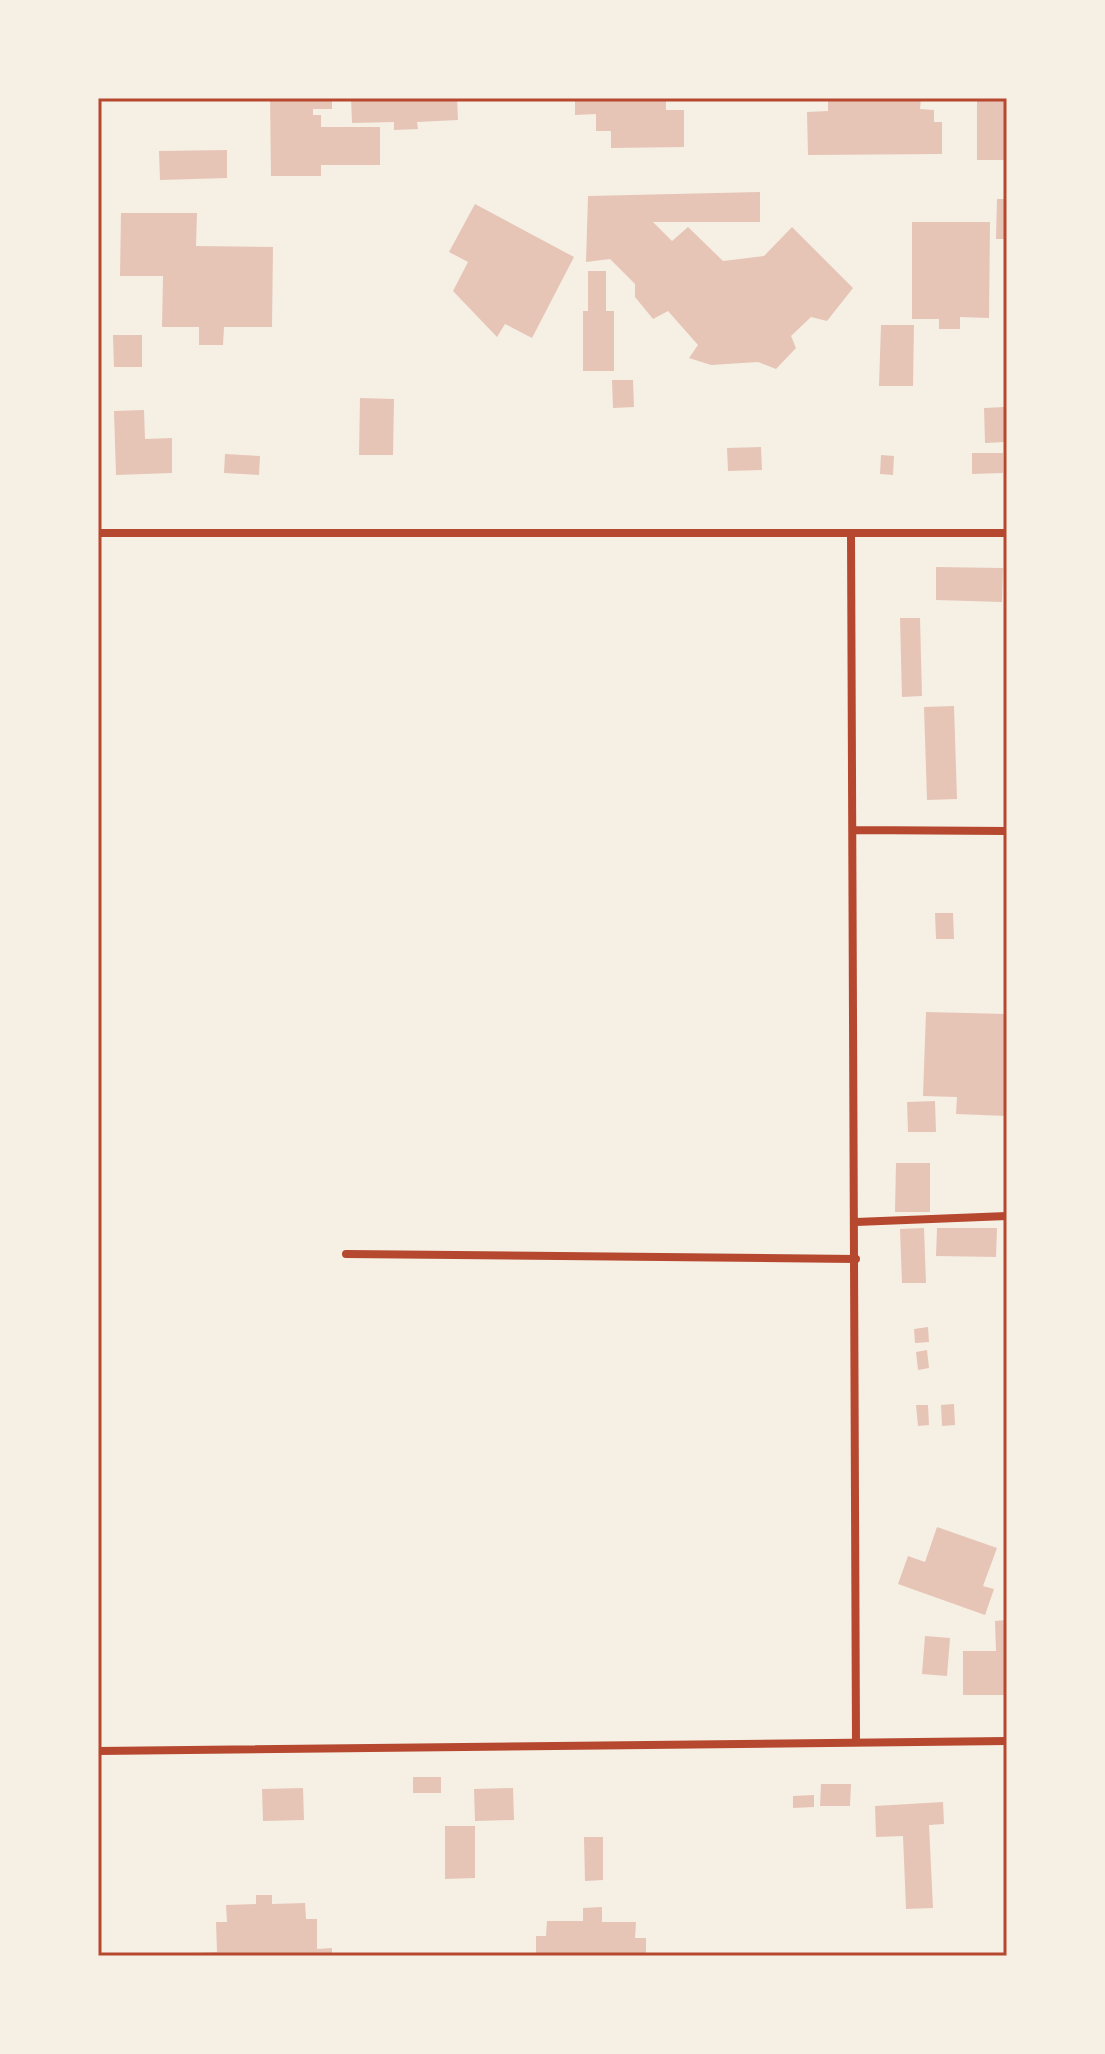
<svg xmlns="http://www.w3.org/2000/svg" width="1105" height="2054" viewBox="0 0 1105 2054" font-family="'Roboto Condensed',sans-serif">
<rect width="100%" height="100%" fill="#f6efe4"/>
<path fill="#e6c5b7" d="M270,98H332V109H313V115H321V127H380V165H321V176H271Z
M351,98H457L458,120L417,122L418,129L394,130V122L352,123Z
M575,98H666V110H684V147L611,148V131H596V114L575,115Z
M828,98H921L920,109L934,110V122H942V154L808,155L807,112L828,111Z
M977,98H1007V160H977Z
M227,150V178L160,180L159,151Z
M760,192V222H653L672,241L688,227L723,261L764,256L792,227L853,288L827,321L811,317L791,336L796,348L776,369L758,362L711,365L689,358L698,345L668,311L653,319L635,297V284L610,259L586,262L588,196Z
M997,199H1007V239H996Z
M475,204L574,257L532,338L505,324L497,337L453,291L468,262L449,252Z
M121,213H197L196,246L273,247L272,327H224L223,345H199V327H162L163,276H120Z
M912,222H990L989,318L960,317V329H939V319H912Z
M588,271H606V311H614V371H583V311H588Z
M881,325H914L913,386H879Z
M113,335H142V367H114Z
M612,380H633L634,407L613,408Z
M360,398L394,399L393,455H359Z
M1004,407L1005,442L985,443L984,408Z
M144,410L145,439L172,438V473L116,475L114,411Z
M761,447L762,470L728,471L727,448Z
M972,453H1003V473L972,474Z
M225,454L260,456L259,475L224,473Z
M881,455L894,456L893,475L880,474Z
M936,567L1003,568L1002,602L936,600Z
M900,618H920L922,696L902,697Z
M954,706L957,799L927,800L924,707Z
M935,913H953L954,939H936Z
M926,1012L1007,1014V1116L956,1114L957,1097L923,1096Z
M935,1101L936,1132H908L907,1102Z
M896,1163H930V1212H895Z
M924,1228L926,1283H902L900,1229Z
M937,1228H997L996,1257L936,1256Z
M928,1327L929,1342L915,1343L914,1329Z
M927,1350L929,1368L918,1370L916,1352Z
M954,1404L955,1425L942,1426L941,1405Z
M916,1405H928L929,1425L918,1426Z
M937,1527L997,1548L983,1586L994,1589L985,1615L898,1584L908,1556L925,1562Z
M1007,1620V1695H963V1651H996L995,1621Z
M925,1636L950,1638L947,1676L922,1674Z
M413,1777H441V1793H413Z
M821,1784H851L850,1806H820Z
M303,1788L304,1820L263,1821L262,1789Z
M513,1788L514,1820L475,1821L474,1789Z
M814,1795V1807L793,1808V1796Z
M943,1802L944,1824L929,1825L933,1908L906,1909L903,1836L876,1837L875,1806Z
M445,1826H475V1878L445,1879Z
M584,1837H603V1880L585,1881Z
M256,1895H272V1904L305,1903L306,1919H317V1949L332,1948V1956H197V1953L217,1952L216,1922H227L226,1905L256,1904Z
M602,1907V1922H636L635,1938H646V1956H536V1936H546L547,1921H583V1908Z"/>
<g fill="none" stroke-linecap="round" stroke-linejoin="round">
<path stroke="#b5482f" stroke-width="8" d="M98,533H1007
M851,533L856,1742
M854,830L1007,831
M856,1222L1007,1216
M346,1254L856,1259
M98,1751L1007,1741"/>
</g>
<rect width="1105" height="2054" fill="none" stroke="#f6efe4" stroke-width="200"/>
<rect x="100" y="100" width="905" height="1854" fill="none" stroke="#b5482f" stroke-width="3"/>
</svg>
